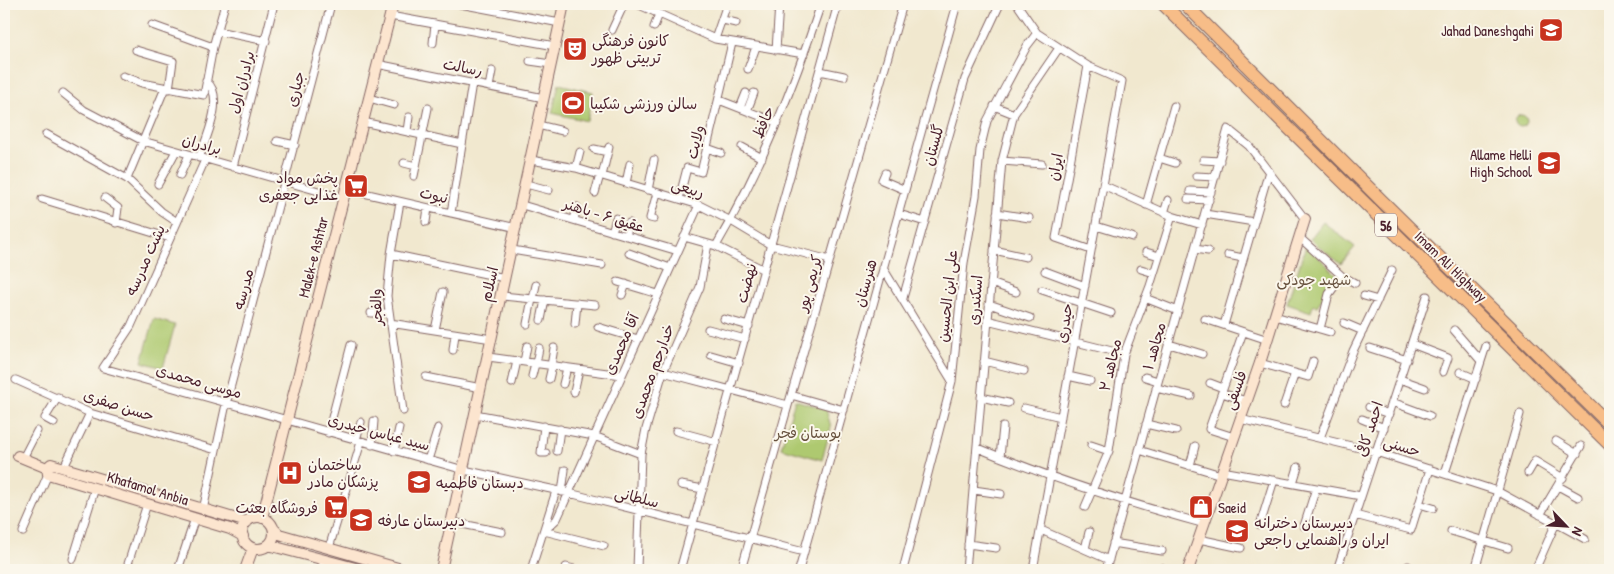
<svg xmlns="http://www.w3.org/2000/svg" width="1614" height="574" viewBox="0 0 1614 574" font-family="'Patrick Hand','Playpen Sans Arabic',sans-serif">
<rect width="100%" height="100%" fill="#fbf7ec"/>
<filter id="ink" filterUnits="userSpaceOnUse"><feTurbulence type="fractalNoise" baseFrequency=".02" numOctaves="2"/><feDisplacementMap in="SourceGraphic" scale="10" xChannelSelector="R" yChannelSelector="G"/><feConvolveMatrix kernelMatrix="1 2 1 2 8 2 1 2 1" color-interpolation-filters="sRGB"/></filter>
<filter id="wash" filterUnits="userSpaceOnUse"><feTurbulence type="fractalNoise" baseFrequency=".0096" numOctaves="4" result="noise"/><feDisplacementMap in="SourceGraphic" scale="20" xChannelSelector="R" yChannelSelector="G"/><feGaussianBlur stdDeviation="1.12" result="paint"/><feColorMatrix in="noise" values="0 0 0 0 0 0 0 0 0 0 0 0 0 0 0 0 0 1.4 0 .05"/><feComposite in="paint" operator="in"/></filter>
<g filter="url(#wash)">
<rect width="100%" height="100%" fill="#f1e8cf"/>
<path fill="#aec96f" stroke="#7c744d" d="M559,84L593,92L587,121L552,113Z
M1515 121a6 6 0 1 1 12 0a6 6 0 1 1-12 0Z
M1323,222L1355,247L1341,264L1310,239Z
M1306,245L1338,276L1317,306L1313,305L1311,312L1287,304Z
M154,319L175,325L163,368L142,362Z
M795,400L826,409L831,427L822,460L781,448Z"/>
</g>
<g filter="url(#ink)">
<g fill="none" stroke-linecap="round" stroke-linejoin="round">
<defs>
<path id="street" d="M460,4L560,23
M637,4L715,39L804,54
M1017,4L1037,33L1088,66L1122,81L1033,570
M390,16L555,46
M723,20L736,23
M152,25L213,47
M654,27L659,14
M612,30L624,4
M217,31L266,41
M715,39L727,4
M433,43L435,24
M136,50L173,61L169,89
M776,50L779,4
M530,61L551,64
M377,64L544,98
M1088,66L1056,238L1091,250
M748,69L756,47
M820,71L844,76
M123,76L142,83L204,95L213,47L225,4
M489,87L492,71
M63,93L84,110L143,141L343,198
M369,98L394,105
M719,100L778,123
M994,106L1014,114
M740,108L746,93
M747,111L754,93
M363,122L462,144
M538,125L563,131
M407,131L409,117
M46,134L127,179L162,212L177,222
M277,141L295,145
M742,147L762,158
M707,148L721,153
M594,149L608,152
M199,158C206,139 226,96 206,81
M1159,158L1175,163
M205,160L131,326L103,368L464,470L569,493L804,552
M531,160L576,168L699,205L731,221L771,245L830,260
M1203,160L1220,161
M1002,161L1042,164
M404,163L416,166
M233,167L274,4
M576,168L580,152
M885,173L882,180L905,190
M180,175L189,155
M414,176L428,108
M602,176L609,147
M1196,176L1215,177
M127,179L165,88
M626,183L630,164
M158,184L176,151
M526,184L549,190
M1103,185L1172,216L1202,225
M346,189L517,228
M648,190L654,160
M1190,191L1211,192
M595,193L600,175
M105,198L118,208L116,223
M42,199L170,238
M679,199L687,168L701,172L732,43
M1188,199L1209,200
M400,202L391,254L387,296L403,411
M522,205L678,251
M1146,205L1174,106
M451,213L472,83
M997,213L1029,218
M1164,213L1168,200
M899,214L925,222
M1205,214L1254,222
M654,219L650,218L657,193
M574,220L577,207
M426,222L428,208
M1096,226L1132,237
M612,232L616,218
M626,236L629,223
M684,237L716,246L764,270
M1299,237L1342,276L1355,283
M716,246C761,169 793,88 821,4
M1195,249L1208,251
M512,250L602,265
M994,250L1026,257
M1146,252L1159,256
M629,253L670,268
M391,254L505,278
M1228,255L1243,258
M883,268L952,381
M1141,269L1154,273
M1045,271L1085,286
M618,282L658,294
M991,283L1016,292
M1042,290L1111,313
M622,295L626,284
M502,296L595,305
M1364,296L1378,300
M903,298L965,79L1000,4
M1145,298L1178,311
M533,299L536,285
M989,304L1030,318
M371,313H389
M1275,316L1330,332
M724,319L749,326
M1205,319L1268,340
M541,320L545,300
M987,320L1124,354
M390,323L492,339
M1344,323L1363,331
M527,324L532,299
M575,324L577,303
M1224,325L1269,171
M598,327L638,339
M708,329L745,339
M1320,329L1329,294L1342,276
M435,330L443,292
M1454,330L1481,361
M1169,344L1202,354
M1412,344L1448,358L1443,372
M1370,348L1407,360
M453,350L455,334
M711,355L739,363
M488,357L622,375
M984,361L1024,371
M524,362L527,346
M1260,363L1308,377L1313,361
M536,364L539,348
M551,366L554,348
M663,372L788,405
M1460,372L1476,379
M532,376L535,364
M1068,376L1090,381
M426,377L481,388
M1145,377L1158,381
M549,379L552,366
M1400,379L1425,388
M16,380L90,413L216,450
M512,383L517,361
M1210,383L1223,388
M563,384L567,368
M1156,388L1191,396
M574,392L579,370
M1222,393L1246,401
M791,395L844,410
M981,397L1008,403
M1392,402L1430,416
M1284,405L1295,373
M1369,407L1389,414
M1024,408L1061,417
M475,414L594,436L641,454
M1240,419L1376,452L1497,491L1585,539
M1362,419L1384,428
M54,423L45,418L58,397
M1146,424L1176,431
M544,426L541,453H546
M676,431L717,442
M328,433L351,345
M1234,437L1209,429L1243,332
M1320,438L1353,351L1392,270
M356,440L361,422
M1556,441L1577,454
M372,445L374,421
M1091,445L1109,451
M978,448C1052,479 1127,503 1205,524
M1139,450L1221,475
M394,451L399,428
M557,451L560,429
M1000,457L1003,427
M23,458L37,431
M428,460L438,428
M1190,466L1195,446
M64,467L90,413
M1222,471L1361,496
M1445,473L1486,346
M1528,473L1535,461L1563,478
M1293,483L1298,467
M681,485L703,489
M1558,486L1578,497
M974,490L1001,494
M562,492L565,470
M1419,504L1433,508
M1085,507L1109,451L1124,354L1150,286L1172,216
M203,510L226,404L331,4
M4,511L5,507
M1355,515L1411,530L1430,469
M1540,515L1581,446
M452,522L502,532
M1260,525L1274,480
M1304,526L1316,488
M1041,530L1109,560
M544,531L557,519L699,205
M544,531L604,546
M1451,531L1508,548
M23,532L48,474
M1199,539L1241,548
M1113,543L1162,551
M968,544L996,548
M329,548L361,442
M1085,549L1089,532
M73,559L95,488
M566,567L578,570
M1338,567L1356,570
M1163,568L1166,570
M126,570L147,504
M178,570L195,518
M321,570L325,559
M531,570L556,491
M637,570L641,454L646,429L663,372L700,287L708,244
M680,570L838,4
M741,570L903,4
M799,570L957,4
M903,570L952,381L964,263L976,196L980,150L987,121L1027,46L1037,33
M966,570L1002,161L1014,114L1059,48
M1106,570L1228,129L1249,146L1305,219
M1337,570L1427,296
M1404,570L1408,566
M1475,570L1520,414
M1535,570L1556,523"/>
<path id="secondary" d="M18,456L47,468L48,474L230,529L243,536
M47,468L51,464L247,522
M242 533a16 16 0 1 1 32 0a16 16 0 1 1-32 0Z
M262,518L393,4
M274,529L279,534L405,570
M268,545L363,570
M245,570L253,548
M441,570L564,4
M1188,570L1260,363L1305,219"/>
<path id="highway" d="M1163,4L1610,445
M1185,4L1381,200L1610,425"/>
</defs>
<use href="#street" stroke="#846564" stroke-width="9"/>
<use href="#secondary" stroke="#846564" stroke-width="12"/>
<use href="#highway" stroke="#846564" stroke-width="14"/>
<use href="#street" stroke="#fff" stroke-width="7"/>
<use href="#secondary" stroke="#fce5cf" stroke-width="10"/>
<use href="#highway" stroke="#f7bd88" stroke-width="12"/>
</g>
</g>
<defs>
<symbol id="university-square" viewBox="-11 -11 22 22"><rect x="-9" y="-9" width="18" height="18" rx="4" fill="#c8321e" stroke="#fbf7ec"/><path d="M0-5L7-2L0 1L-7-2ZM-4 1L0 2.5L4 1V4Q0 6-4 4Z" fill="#fff"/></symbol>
<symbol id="theatre-square" viewBox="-11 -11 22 22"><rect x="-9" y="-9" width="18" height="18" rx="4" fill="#c8321e" stroke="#fbf7ec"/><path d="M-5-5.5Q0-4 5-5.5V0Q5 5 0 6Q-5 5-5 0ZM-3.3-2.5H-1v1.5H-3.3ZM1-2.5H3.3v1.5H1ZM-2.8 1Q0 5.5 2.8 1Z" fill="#fff"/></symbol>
<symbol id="stadium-square" viewBox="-11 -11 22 22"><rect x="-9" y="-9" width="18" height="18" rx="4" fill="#c8321e" stroke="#fbf7ec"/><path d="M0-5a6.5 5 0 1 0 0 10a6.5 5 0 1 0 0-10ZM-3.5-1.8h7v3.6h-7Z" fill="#fff"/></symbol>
<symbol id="school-square" viewBox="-11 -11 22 22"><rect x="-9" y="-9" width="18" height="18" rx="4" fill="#c8321e" stroke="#fbf7ec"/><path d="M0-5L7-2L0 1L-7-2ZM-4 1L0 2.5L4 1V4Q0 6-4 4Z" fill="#fff"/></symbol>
<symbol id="supermarket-square" viewBox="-11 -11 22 22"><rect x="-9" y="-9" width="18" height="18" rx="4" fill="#c8321e" stroke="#fbf7ec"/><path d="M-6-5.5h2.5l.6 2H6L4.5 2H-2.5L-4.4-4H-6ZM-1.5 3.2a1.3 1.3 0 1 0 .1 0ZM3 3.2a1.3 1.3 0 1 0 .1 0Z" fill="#fff"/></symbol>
<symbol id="hospital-square" viewBox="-11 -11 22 22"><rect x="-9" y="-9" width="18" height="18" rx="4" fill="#c8321e" stroke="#fbf7ec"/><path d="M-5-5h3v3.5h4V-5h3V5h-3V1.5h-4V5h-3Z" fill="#fff"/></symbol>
<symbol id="shop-square" viewBox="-11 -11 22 22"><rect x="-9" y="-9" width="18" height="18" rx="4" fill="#c8321e" stroke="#fbf7ec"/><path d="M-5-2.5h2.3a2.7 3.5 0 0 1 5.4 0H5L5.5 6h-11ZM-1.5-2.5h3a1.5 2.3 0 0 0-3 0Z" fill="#fff"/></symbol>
</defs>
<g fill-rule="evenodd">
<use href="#university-square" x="1537" y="16" width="28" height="28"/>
<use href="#theatre-square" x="561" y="35" width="28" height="28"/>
<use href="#stadium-square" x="559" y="89" width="28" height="28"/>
<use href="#school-square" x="1535" y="149" width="28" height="28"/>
<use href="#supermarket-square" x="342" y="172" width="28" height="28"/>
<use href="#hospital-square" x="276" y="459" width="28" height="28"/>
<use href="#school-square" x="405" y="468" width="28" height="28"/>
<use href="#supermarket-square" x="322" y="493" width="28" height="28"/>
<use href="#shop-square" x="1187" y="493" width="28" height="28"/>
<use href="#school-square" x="347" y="506" width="28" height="28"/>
<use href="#school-square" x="1223" y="517" width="28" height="28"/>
</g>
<g text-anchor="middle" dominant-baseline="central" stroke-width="4" stroke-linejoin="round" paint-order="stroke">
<rect fill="#fbf7ec" stroke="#7f6065" stroke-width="1" x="1375" y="213.5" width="22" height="23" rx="4"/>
<g font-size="14" font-weight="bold" fill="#4a1f2b">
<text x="1386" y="225">56</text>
</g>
<g font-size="15" fill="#4a1f2b" stroke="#fbf7ec" text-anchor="start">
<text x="1534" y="30" text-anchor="end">Jahad Daneshgahi</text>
<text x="592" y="40">کانون فرهنگی<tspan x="592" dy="17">تربیتی ظهور</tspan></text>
<text x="590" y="103">سالن ورزشی شکیبا</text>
<text x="1532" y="154" text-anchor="end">Allame Helli<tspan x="1532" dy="17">High School</tspan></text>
<text x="338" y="177" text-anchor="end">پخش مواد<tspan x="338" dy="17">غذایی جعفری</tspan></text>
<text x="308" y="464">ساختمان<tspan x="308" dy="17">پزشکان مادر</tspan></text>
<text x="436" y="482">دبستان فاطمیه</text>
<text x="318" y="507" text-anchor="end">فروشگاه بعثت</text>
<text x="1218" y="507">Saeid</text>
<text x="378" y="520">دبیرستان عارفه</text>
<text x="1254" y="522">دبیرستان دخترانه<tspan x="1254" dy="17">ایران و راهنمایی راجعی</tspan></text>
</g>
<g font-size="15" fill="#4a1f2b" stroke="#fbf7ec">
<text transform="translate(463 67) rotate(11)">رسالت</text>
<text transform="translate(241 82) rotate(-75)">برادران اول</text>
<text transform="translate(295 89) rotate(-76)">جباری</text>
<text transform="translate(763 122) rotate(-67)">حافظ</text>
<text transform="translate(695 142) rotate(-76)">ولایت</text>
<text transform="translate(202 144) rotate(16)">برادران</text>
<text transform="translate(933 145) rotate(-74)">گلستان</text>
<text transform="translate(1055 167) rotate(-79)">ایران</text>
<text transform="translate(688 188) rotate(18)">ربیعی</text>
<text transform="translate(434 195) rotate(13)">نبوت</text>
<text transform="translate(604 215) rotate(17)">عقیق ۶ - باهنر</text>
<text transform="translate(313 257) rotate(-76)">Malek-e Ashtar</text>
<text transform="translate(145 260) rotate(-66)">پشت مدرسه</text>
<text transform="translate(1451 266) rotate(44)">Imam Ali Highway</text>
<text transform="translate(746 283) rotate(-75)">نهضت</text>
<text transform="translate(809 283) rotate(-74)">کریمی پور</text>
<text transform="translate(865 283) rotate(-74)">هنرستان</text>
<text transform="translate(489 284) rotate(-77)">اسلام</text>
<text transform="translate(243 289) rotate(-75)">مدرسه</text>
<text transform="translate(947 296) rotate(-84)">علی ابن الحسین</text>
<text transform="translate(975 300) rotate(-85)">اسکندری</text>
<text transform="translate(376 307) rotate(-92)">والفجر</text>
<text transform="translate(1064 323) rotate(-80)">حیدری</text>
<text transform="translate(621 344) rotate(-66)">آقا محمدی</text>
<text transform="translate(1154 346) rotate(-74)">مجاهد ۱</text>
<text transform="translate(1110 365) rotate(-77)">مجاهد ۲</text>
<text transform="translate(652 371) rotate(-70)">خدارحم محمدی</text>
<text transform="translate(199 381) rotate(16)">موسی محمدی</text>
<text transform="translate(1235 390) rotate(-70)">فلسفی</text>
<text transform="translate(119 405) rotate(18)">حسن صفری</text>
<text transform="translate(1369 429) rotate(-72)">احمد کافی</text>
<text transform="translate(379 432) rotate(15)">سید عباس حیدری</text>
<text transform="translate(1402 446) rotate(17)">حسنی</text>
<text transform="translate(148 488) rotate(17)">Khatamol Anbia</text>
<text transform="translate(637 497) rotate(14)">سلطانی</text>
</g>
<g font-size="15" fill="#68523f" stroke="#fbf7ec">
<text x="1314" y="279">شهید جودکی</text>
<text x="808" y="432">بوستان فجر</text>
</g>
</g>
<rect width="1614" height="574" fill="none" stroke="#fbf7ec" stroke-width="20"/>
<g transform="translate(1566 526) rotate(115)" stroke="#fbf7ec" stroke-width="4" paint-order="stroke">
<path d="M0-4L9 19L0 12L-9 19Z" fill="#4a1f2b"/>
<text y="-8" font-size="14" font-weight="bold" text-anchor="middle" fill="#4a1f2b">N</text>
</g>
</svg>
